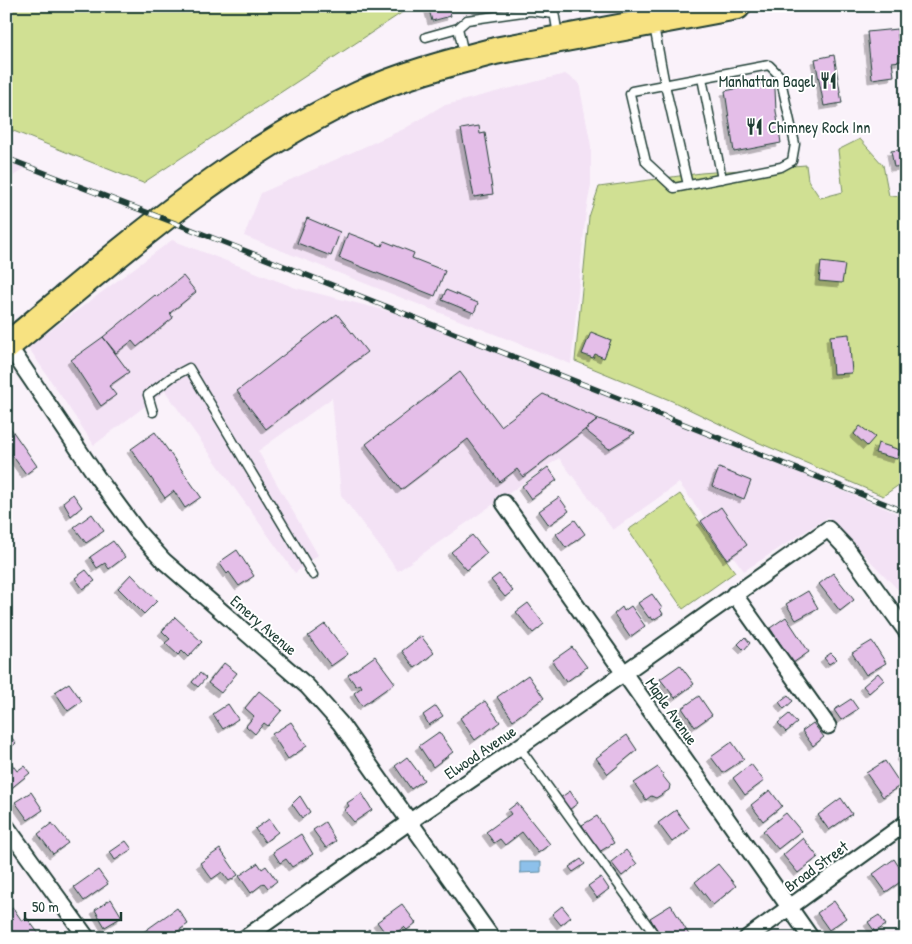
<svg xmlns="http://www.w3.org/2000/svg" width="912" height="944" viewBox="0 0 912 944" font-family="'Patrick Hand',sans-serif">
<defs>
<filter id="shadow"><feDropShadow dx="-4" dy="4" stdDeviation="0" flood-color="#0004"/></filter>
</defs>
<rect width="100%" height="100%" fill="#faf2fa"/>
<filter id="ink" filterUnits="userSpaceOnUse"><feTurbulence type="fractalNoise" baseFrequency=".02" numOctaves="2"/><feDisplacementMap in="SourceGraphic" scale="10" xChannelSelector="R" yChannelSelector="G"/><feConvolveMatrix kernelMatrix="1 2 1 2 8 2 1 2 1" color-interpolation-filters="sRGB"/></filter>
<g filter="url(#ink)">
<path fill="#f3e2f5" d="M565,74L579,83L591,146V185L586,211L571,364L244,236L261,193L404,129L442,106Z
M6,161L25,168L6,181Z
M172,240L296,288L436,323L906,517V598L828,517L744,571L679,483L613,530L559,458L398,571L341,495L332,398L258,451L318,555L295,573L165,391L94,445L28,347Z"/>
<path fill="#d0e093" stroke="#788e64" d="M6,6H412L143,183L6,128Z
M860,139L883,165L889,196L906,195V480L883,496L755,441L672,401L575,361L589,217L599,187L701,173L806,165L808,180L820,198L843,192L838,150Z
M680,494L735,572L683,609L628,530Z"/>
<path fill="#8dc0ea" stroke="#618ca1" d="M520,862H541V872L520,873Z"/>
<path fill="#e4bee8" stroke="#1f3d34" filter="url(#shadow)" d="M428,6H448L451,16L432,21Z
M897,29L901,61L892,62L894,76L872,79L867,32Z
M834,55L842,103L824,106L815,59Z
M769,82L775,89L776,111L781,143L734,152L725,91Z
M479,126L480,134L485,133L491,169H489L493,194L474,197L461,129Z
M906,149V166L894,167L891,151Z
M307,218L340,232L331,256L297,243Z
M348,233L382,246L384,241L414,253L412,258L445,271L435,296L339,258Z
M821,262L845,265L842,283L819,281Z
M183,276L196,292L170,313L173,318L137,347L132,341L116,353L103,337L155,295L157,297Z
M446,290L478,303L474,313L442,300Z
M337,314L367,352L266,429L237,391Z
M591,332L611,340L604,358L595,354L593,358L582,354Z
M849,334L852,373L833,374L830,336Z
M103,337L129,372L109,386L116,395L101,406L71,360Z
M460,372L501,426L543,394L599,419L523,477L517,469L500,482L468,439L401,490L366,444Z
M599,419L635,433L609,449L585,430Z
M9,426L37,466L26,474L6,447V428Z
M860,426L875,437L867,446L854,434Z
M155,432L201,497L185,508L174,491L165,498L131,449Z
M878,443L900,450L897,459L875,453Z
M548,467L557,480L531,499L522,486Z
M719,468L751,481L744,499L712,486Z
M73,494L82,507L71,516L63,502Z
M559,497L569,511L549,525L539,511Z
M721,507L747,545L727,559L701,521Z
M92,514L104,531L86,543L74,527Z
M575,520L585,534L566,548L556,534Z
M472,535L487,553L467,570L451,552Z
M113,541L125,557L109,569L105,563L97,568L90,557Z
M237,550L254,576L239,586L229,572L227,574L220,564L222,562L221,561Z
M86,570L95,581L83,589L75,578Z
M833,573L854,600L840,611L819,584Z
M131,574L157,601L144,614L118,588Z
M499,574L513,591L505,597L491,580Z
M808,591L818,608L796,620L786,604Z
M652,594L662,608L660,609L663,614L653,620L651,617L649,618L638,603Z
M528,603L544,624L533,633L516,612Z
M631,606L645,626L630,637L614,614L622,607L624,611Z
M175,617L202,642L188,657L182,651L178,655L165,643L170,639L162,631Z
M786,617L809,652L793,663L770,628Z
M325,624L348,654L331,666L308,636Z
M421,636L434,653L415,668L402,651Z
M745,637L750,643L744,650L738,644Z
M872,641L886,663L866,675L852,653Z
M572,647L587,667L566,682L552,661Z
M831,653L837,659L829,664L824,658Z
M375,656L395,683L362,706L354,693L362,687L360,684L356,686L348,675Z
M224,663L237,673L221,693L208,683Z
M680,665L694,684L675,698L660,679Z
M200,673L206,678L198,687L192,682Z
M878,673L884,680L869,693L863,686Z
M528,675L544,698L513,720L497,697Z
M69,683L82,701L68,711L55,692Z
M259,691L282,710L268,726L264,723L255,734L246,726L254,716L245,708Z
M788,695L793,701L784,709L779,702Z
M699,696L712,715L695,727L682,708Z
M851,699L858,709L841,720L834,710Z
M485,701L500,722L475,740L460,718Z
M228,704L238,719L223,729L213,714Z
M436,706L443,716L429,725L423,715Z
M789,714L797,723L786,732L778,723Z
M291,722L307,746L288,759L272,734Z
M813,723L824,737L813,746L802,731Z
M6,731L16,743L6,752Z
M439,732L453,752L433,767L419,746Z
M627,735L637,750L608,774L596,758Z
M732,742L744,759L723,773L711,757Z
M906,752V764L900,756Z
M407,757L424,780L411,789L395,766Z
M885,761L901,785L883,797L866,773Z
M11,763L17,771L24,766L30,773L9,790L6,787V767Z
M751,764L764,781L745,795L733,778Z
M658,767L663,774L662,775L670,785L669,790L656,798L651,796L646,800L634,783Z
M770,790L782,806L763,821L751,805Z
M570,791L578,803L569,810L560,798Z
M31,792L43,810L28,820L15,802Z
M362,793L372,810L354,822L344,810L349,806L347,803Z
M300,796L310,812L302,818L292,804Z
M841,798L852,814L829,830L818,815Z
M517,803L550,844L538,853L522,832L505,845L500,839L494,843L486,832L511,814L508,810Z
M676,810L690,829L672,842L658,823Z
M786,813L801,831L778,849L763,831Z
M597,816L614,843L599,852L582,825Z
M269,819L278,832L265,842L255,829Z
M325,822L336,841L326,848L313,830Z
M52,823L68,843L53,854L38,834Z
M301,834L313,854L292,867L286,859L280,863L273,852Z
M803,838L818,857L798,873L783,855Z
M126,841L132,849L115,860L110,852Z
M220,849L238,875L229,881L222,872L212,879L200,863Z
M626,850L637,864L622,876L611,862Z
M581,859L585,864L573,872L569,867Z
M894,859L906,878L886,892L873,874Z
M258,863L262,869L266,866L277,881L268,888L264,883L251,893L239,876Z
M718,864L736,886L713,905L695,882Z
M98,870L108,884L84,901L74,887Z
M601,877L609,889L597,898L588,886Z
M6,886L12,894L6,898Z
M111,899L122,917L105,927L95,910Z
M834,901L846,918L829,930L817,913Z
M402,904L416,923L407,930L404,927L389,938L377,922Z
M671,905L691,938H662L650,918Z
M562,906L571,917L561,925L552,914Z
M13,908L22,921L27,918L42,938H13L6,928V913Z
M177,908L188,924L171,936L172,938H135Z
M879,915L886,925L875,932L868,922Z
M369,929L376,938H357Z
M854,931L859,938H844Z
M288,933L292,938H280Z"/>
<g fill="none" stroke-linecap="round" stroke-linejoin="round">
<defs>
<path id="lane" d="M553,6L558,35
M654,26L665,85L688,185
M458,28L467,20L530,11L554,14
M426,37L458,28L464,54
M769,65L780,76L795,144L792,161L781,167L674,188L646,162L630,94L632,91Z
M702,78L722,179
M153,412L148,395L172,377L189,368L313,575
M519,747L657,938"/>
<path id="street" d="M8,345L97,477L137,531L164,561L307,686L340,723L492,938
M504,503L811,938
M734,594L828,726
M6,826L87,938
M245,938L409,822L519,747L828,529L847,549L906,631
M747,938L906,823"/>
<path id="highway" d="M6,347C117,255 227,156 359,95C402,75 449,63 495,51L737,6"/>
</defs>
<use href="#lane" stroke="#1f3d34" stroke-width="11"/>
<use href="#street" stroke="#1f3d34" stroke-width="19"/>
<use href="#highway" stroke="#1f3d34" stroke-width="30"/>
<use href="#lane" stroke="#fff" stroke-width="8"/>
<use href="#street" stroke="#fff" stroke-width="15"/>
<use href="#highway" stroke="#f7e281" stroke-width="26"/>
<defs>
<path id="rail" d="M6,158L180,225L906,512"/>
</defs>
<use href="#rail" stroke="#1f3d34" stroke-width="5.5"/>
<use href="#rail" stroke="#fff" stroke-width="4" stroke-dasharray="11" stroke-linecap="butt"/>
</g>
</g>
<defs>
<symbol id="restaurant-bare" viewBox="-9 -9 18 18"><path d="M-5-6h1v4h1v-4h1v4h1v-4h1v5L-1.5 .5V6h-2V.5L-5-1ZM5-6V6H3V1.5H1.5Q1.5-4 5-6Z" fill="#1f3d34" stroke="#fff" stroke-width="2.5" paint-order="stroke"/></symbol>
</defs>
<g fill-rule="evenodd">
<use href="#restaurant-bare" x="816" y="68" width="25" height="25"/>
<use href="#restaurant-bare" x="742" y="114" width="25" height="25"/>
</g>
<g text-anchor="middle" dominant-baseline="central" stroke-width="4" stroke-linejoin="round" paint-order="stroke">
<g font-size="16" fill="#1f3d34" stroke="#fff" text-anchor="end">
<text x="815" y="81">Manhattan Bagel</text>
<text x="768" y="127" text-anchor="start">Chimney Rock Inn</text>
</g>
<g font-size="16" fill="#1f3d34" stroke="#fff">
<text transform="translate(264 625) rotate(41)">Emery Avenue</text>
<text transform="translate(672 711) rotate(55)">Maple Avenue</text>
<text transform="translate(480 752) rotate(-34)">Elwood Avenue</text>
<text transform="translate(816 866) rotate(-36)">Broad Street</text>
</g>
</g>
<rect width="912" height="944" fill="none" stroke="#fff" stroke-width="25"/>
<rect x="12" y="12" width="887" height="919" fill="none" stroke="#1f3d34" stroke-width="2" filter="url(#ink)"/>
<path d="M25 912v8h96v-8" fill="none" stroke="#1f3d34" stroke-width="2.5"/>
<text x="32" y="912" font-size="15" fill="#1f3d34" stroke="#ffffff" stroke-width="4" paint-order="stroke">50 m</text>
</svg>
